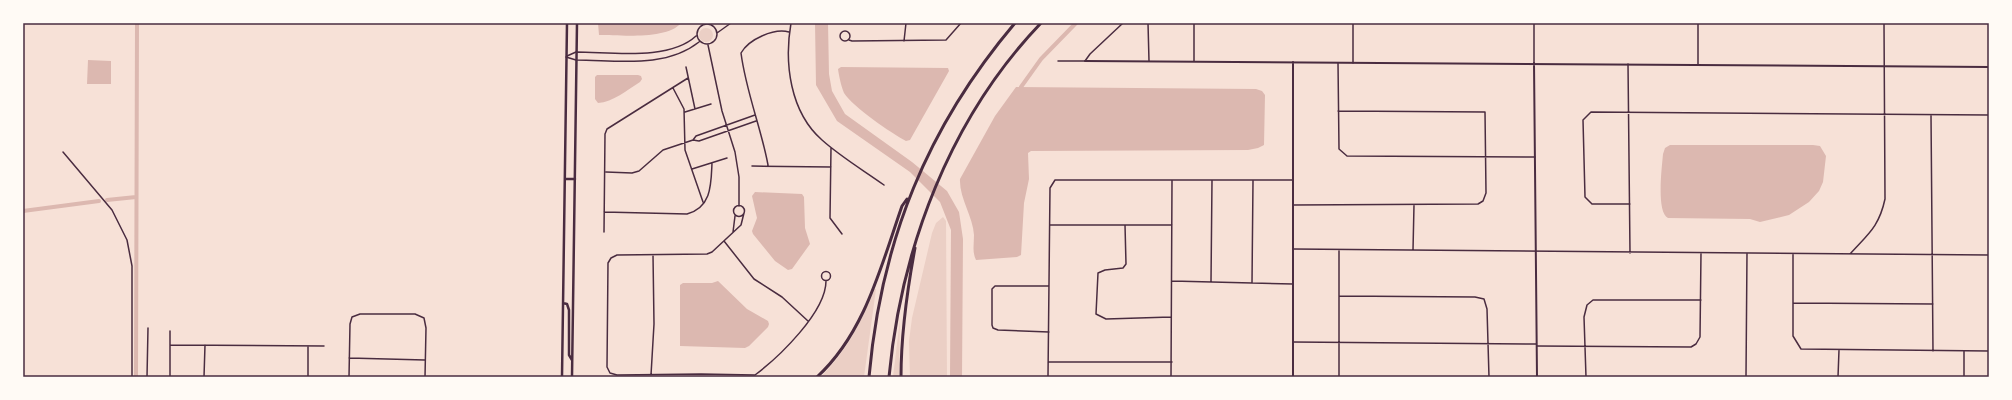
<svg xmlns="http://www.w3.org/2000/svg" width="2012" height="400" viewBox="0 0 2012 400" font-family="'Fira Sans',sans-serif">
<rect width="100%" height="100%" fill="#f7e1d7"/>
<path fill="#ebcfc5" d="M699 35a7 7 0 1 1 14 0a7 7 0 1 1-14 0Z
M943,217L946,221L947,377H910L909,341L912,318L932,233L936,223Z
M874,289H876L864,377H821C846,351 862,322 874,289Z
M900,319L899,377H893Z"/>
<path fill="#dcb8b0" d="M598,23H681C667,40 620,35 599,35Z
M815,23H828L829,74L832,91L845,114L912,162L947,191L959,212L963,239L962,377H950L951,230L940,202L910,172L837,121L816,85Z
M88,60L111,61V84H87Z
M841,67L948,68L949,71L910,140L906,141C891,133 853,107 844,93C841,86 839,76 838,69Z
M597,75H638L641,76L642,79L640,82C627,90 613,102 598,103L595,99V77Z
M1016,87L1256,89L1262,91L1265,95L1264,145L1258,148L1248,150L1031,151L1028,153L1029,179L1024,203L1021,255L1017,257L976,260C972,252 974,244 974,235C973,216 959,198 960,179L995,116Z
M1670,145H1813L1820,146L1826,156L1823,182L1819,191L1809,202L1789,215L1760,222L1750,219L1668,218C1656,212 1662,167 1663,154L1665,148Z
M755,192L802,194L804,197L805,228L810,244L792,269L788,270L775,261L753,234L752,231L757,218L752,196Z
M718,281L747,309L768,321L769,324L768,327L749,346L745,348L680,346V285L683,283H712Z"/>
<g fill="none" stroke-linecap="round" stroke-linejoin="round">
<path stroke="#dcb8b0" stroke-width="4" d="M1021,87L1041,59L1076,23
M107,200L136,197
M23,211L99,201
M136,377L137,23"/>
<path stroke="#4a2c40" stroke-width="1.5" d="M791,23C784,63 790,112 822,140C841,157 863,170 884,185
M1148,23L1149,61
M1353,23V63
M1534,23V63
M697 34a10 10 0 1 1 20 0a10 10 0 1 1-20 0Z
M840 36a5 5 0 1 1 10 0a5 5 0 1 1-10 0Z
M717,33L731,23
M849,40L852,41L946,40L961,23
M904,41L906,23
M708,45L722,111L735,152L739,177V206
M567,56L576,52C612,52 669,61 696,36
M566,57L576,60C617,60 665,69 699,42
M1058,61H1085L1090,54L1123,23
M1194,61V23
M1338,63L1339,149L1347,156L1535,157
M1628,64L1630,253
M1698,65V23
M686,67L695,109
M673,88L684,109L685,150L703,202
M685,112L711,104
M1931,115L1933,351
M693,140L699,141L756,121
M831,148L830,218L842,234
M63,152L112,210L127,240L132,266V377
M768,165C761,127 746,92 741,53C749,39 774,28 789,32
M752,166L831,167
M692,169L727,158
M606,172L632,173L639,171L663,150L693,140L696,136L755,115
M1630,204H1592L1585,197L1583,120L1591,112L1989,115
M1293,205L1478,204L1483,201L1486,193L1485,112L1338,111
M733.5 211a5.5 5.5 0 1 1 11 0a5.5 5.5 0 1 1-11 0Z
M604,212L687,214C712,207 711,184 712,163
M744,213L741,225L712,252L707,254L617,255L611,258L608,263L607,367L610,373L617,375L701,374L755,375C779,357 826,312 826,281
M1050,225H1172
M1125,225L1126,264L1123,268L1105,270L1098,273L1096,314L1106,319L1171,317
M604,232L605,134L607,129L688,78
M733,232L735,216
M724,241L754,279L782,297L808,321
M1293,249L1989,255
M1413,250L1414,205
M1339,251V377
M1793,254V336L1801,349L1989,351
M1850,254C1868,234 1879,227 1885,199L1884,23
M821.5 276a4.5 4.5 0 1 1 9 0a4.5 4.5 0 1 1-9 0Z
M1172,281L1293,284
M1211,282L1212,180
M1252,283L1253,181
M1048,286H995L992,289V325L993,328L998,330L1049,332
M1339,296L1475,297L1484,299L1487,309L1489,377
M1793,303L1933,304
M1293,342L1536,344
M170,345L324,346
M1537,346L1691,347L1696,344L1700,337L1701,253
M1964,351V377
M349,358L425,360
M1048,362H1172
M651,375L654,324L653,255
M147,377L148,328
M170,377V331
M204,377L205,345
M308,377V346
M349,377L350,324L352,317L360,314H415L424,318L426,328L425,377
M1048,377L1050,188L1055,180H1293
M1171,377L1172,181
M1586,377L1584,317L1587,305L1593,300H1701
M1746,377L1747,253
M1838,377L1839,350"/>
<path stroke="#4a2c40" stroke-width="2" d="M1085,61L1989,67
M1293,62V377
M1534,63L1537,377"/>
<path stroke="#4a2c40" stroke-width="2.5" d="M565,179H575
M563,303L567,304L569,310V355L572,360
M562,377L567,23
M572,377L577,23"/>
<path stroke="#4a2c40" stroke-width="3" d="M817,377C865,333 881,266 902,206L907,199
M869,377C881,241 927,127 1015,23
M889,377C901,248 950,118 1041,23
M901,377C901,333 907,291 915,248"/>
</g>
<rect width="2012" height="400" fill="none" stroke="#fffaf5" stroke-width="48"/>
<rect x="24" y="24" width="1964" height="352" fill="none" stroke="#4a2c40" stroke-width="1.5"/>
</svg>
